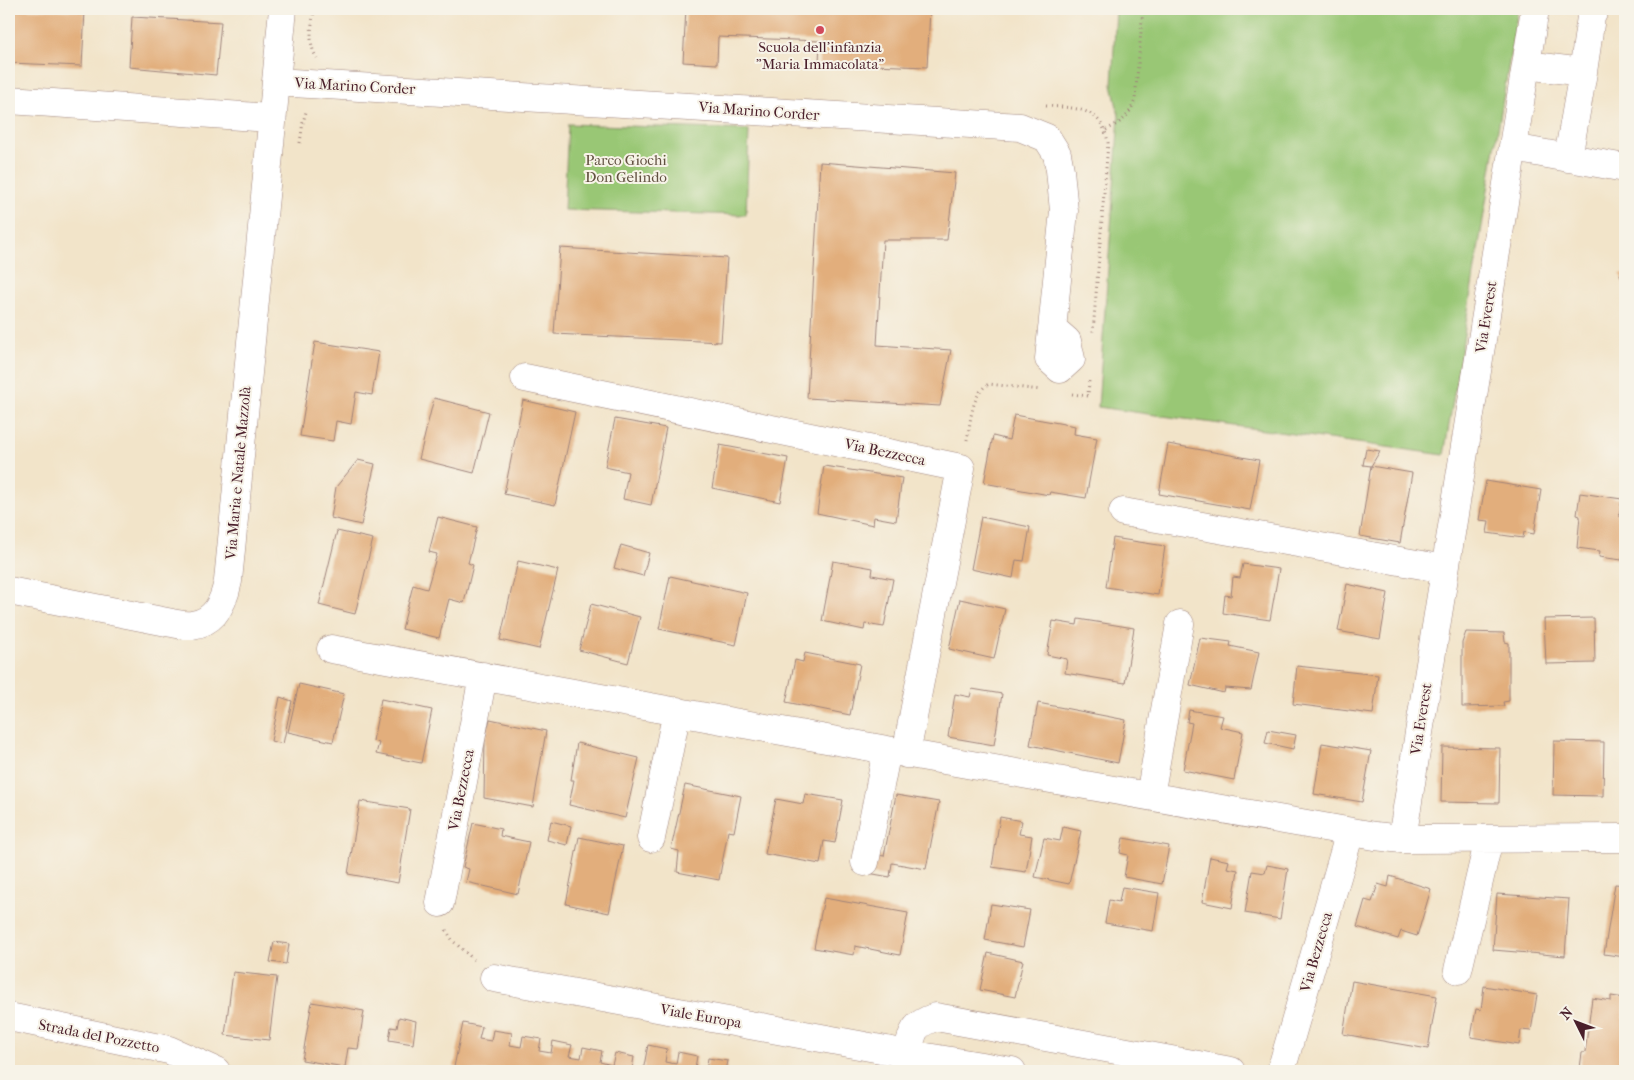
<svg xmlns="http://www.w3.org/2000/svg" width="1634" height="1080" viewBox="0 0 1634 1080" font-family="'IM FELL French Canon',serif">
<rect width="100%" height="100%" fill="#f7f3e8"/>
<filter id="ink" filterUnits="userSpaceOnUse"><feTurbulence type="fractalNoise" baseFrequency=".02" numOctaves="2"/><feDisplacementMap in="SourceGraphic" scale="10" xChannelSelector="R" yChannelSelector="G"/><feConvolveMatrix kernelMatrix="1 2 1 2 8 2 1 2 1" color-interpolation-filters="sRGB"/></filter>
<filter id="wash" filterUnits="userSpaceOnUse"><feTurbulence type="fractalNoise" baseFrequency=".0096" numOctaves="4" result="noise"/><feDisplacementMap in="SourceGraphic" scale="20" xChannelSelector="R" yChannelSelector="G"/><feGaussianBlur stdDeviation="1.12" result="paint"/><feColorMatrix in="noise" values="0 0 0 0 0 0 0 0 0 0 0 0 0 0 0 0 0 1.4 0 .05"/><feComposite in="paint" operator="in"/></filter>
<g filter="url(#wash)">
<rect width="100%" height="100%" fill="#f2e4c9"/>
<path fill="#99c775" stroke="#727350" d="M1116,9H1518L1444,455L1098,407L1119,116L1112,85Z
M568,124L749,130L746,215L564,210Z"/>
<g id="blocks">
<path fill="#e2ae7b" d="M9,9L85,11L82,66L9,63Z
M686,9H930L927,67L819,63L820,41L718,37L717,64L683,62Z
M132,17L221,22L216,75L129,67Z
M820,162L955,173L947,240H883L877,345L951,350L940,406L807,398Z
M560,248L727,258L721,342L554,334Z
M1625,273V286L1620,274Z
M315,342L379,352L372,395L356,392L351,424L336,421L333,441L300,436Z
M434,398L489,412L474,473L419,459Z
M523,400L575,412L555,505L504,494Z
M1014,415L1075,426L1074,434L1097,438L1086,498L1050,492L1049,495L984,483L993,436L1009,440Z
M615,419L666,428L651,505L623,499L628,472L605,467Z
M1168,444L1259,460L1250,510L1159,494Z
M720,445L788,458L780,502L712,488Z
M1366,449L1380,451L1371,466L1412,473L1400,543L1360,536L1371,466L1363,465Z
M358,460L375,464L361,525L331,518L336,487Z
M824,466L902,478L896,521L874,517L873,525L817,513Z
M1486,481L1541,490L1534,534L1524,532L1523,538L1487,533L1489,521L1479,520Z
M1580,493L1622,499L1619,516L1625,517V537L1622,560L1599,557L1600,551L1577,548L1580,516L1577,515Z
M438,517L477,527L468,563L473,565L464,603L449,599L439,638L402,629L413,585L427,589L437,554L429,552Z
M981,517L1030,527L1024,561L1016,560L1013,578L971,569Z
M337,531L373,539L355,614L319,605Z
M1113,538L1165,546L1158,595L1106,587Z
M621,545L649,553L643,576L614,568Z
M518,561L558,570L539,649L500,640Z
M833,561L873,568L872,575L893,579L884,627L865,624L864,630L822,621Z
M1243,564L1279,569L1270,620L1223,613L1225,595L1231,596L1233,577L1240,578Z
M670,576L747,593L736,645L659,629Z
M1347,584L1388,593L1380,639L1338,631Z
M960,599L1005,609L994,659L949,649Z
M591,604L640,617L628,663L579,650Z
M1594,618L1595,663L1546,664L1544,619Z
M1078,619L1134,628L1125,683L1065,673L1067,659L1047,655L1053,621L1077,625Z
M1466,632L1504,633L1505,642L1509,643V701L1503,702L1504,706L1462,707V643Z
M1200,638L1231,642L1230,646L1259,652L1251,690L1225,688L1224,693L1190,685Z
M805,653L860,664L850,715L786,702L795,660L803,662Z
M1297,666L1378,675L1373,714L1293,704Z
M299,684L344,694L333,742L288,732Z
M972,689L1002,694L994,745L948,737L955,694L970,697Z
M280,697L292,701L283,744L271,741Z
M381,699L432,710L421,763L376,754L379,743L373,741Z
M1038,703L1126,720L1118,763L1030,745Z
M1189,710L1223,716L1220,727L1243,732L1234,780L1183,770L1192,723L1187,722Z
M490,719L546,731L533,807L484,798L485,739Z
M1268,730L1296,735L1293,749L1265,743Z
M1554,741L1604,742L1603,796L1553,795Z
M577,743L639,758L625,818L569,805L574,780H571Z
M1322,743L1371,751L1362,802L1314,794Z
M1442,747L1500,748L1499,803L1441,802Z
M685,785L741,796L734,832L728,831L719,880L677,872L679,851L671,849Z
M805,794L843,800L835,843L824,841L820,864L765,854L776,799L803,804Z
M896,795L939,802L926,869L892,863L890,877L868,873L872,854L884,856Z
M360,801L410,809L398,883L348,874Z
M1000,817L1022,821L1019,834L1032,836L1026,872L992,867Z
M551,821L571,826L567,845L547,840Z
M473,823L501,829L500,836L529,842L518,894L466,882L469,869L463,867Z
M1063,827L1081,831L1069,884L1035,877L1044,838L1060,841Z
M579,837L623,846L609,913L566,904Z
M1123,838L1169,846L1162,884L1124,877L1128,855L1120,853Z
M1210,857L1229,861L1227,868L1238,870L1232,908L1202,902Z
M1267,865L1288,869L1280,919L1245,913L1252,871L1265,873Z
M1390,876L1431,889L1417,936L1401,931L1398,939L1357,927L1365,900L1372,902L1378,884L1388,887Z
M1615,884L1625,885V957L1604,954Z
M1122,887L1159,893L1153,931L1105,923L1109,900L1119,902Z
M1497,894L1569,899L1565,956L1493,950Z
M824,898L908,913L900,955L855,946L854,955L814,948Z
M991,904L1030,910L1023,947L985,940Z
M274,942L289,944L286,964L270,962Z
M988,953L1023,961L1015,997L980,990Z
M233,972L277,977L269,1040L225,1035Z
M1352,981L1437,996L1428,1049L1343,1034Z
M1484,986L1537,995L1531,1031L1521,1030L1519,1045L1471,1037L1476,1009L1481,1010Z
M1611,996L1625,998L1623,1018H1625V1071H1595V1070L1580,1068L1582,1053L1585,1052L1592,998L1611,1001Z
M312,1002L364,1011L358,1049L348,1048L345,1067L302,1060Z
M399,1017L416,1021L413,1044L389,1040L391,1027L397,1028Z
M463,1023L482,1027L479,1039L491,1041L493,1030L512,1033L510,1045L521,1047L523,1036L541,1039L539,1051L551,1053L553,1041L572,1045L569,1056L581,1058L583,1047L602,1051L600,1062L612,1065L615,1053L634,1057L632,1069L639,1071H474L454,1067Z
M648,1045L667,1049L665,1062L676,1064L678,1052L697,1056L695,1068L704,1071H643Z
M708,1058L728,1061L726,1071H706Z"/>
</g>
</g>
<g filter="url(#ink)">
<use href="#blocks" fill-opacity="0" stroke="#9e827a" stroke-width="1"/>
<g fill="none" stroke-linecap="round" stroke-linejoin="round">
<defs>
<path id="minor" d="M1526,65L1583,72L1591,17L1595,9
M276,82L1020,127L1047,138L1057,154L1060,170L1064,211L1049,359L1060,369L1071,359L1067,341L1052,328
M9,100L271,118
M1513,148L1625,168
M1568,158L1583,72
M525,378L961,468L906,754
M1123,512L1445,569
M9,591L172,623C178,624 186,626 192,625C216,622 224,601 228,581L283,9
M331,649L887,750L1375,836L1402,839L1625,838
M1150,796L1180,624
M651,838L677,711
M1402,839L1535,9
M865,862L887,750
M440,903L483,676
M1458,970L1489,839
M494,978L908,1054L1012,1071
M9,1017L169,1050L216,1071
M908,1054C912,1032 913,1024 936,1017L1231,1071
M1281,1071L1350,832"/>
</defs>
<use href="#minor" stroke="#9e827a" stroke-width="29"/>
<path stroke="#9e827a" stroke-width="3" stroke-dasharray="1 4" stroke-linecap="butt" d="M314,9C312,26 307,43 317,58
M1046,106C1077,108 1102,107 1108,143L1093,332
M1106,130C1123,121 1128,118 1135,100L1143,9
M300,143L303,122L306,112
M1072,394L1088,396L1089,381
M967,440C971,422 971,393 989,384L1041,390
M446,930L453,941L474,960"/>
<use href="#minor" stroke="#fff" stroke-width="28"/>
</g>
</g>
<circle fill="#d1495b" stroke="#f7f3e8" stroke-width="2" cx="820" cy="30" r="5"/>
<g text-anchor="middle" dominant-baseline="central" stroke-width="4" stroke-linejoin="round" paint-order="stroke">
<g font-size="15" fill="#4a1f2b" stroke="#f7f3e8">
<text x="820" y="47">Scuola dell'infanzia<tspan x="820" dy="17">"Maria Immacolata"</tspan></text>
</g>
<g font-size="15" fill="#4a1f2b" stroke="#f7f3e8">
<text transform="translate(355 86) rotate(3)">Via Marino Corder</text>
<text transform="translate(759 111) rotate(4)">Via Marino Corder</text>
<text transform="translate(1486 317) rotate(-81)">Via Everest</text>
<text transform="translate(885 452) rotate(12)">Via Bezzecca</text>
<text transform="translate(238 473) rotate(-85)">Via Maria e Natale Mazzolà</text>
<text transform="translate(1421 719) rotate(-81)">Via Everest</text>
<text transform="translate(461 790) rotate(-79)">Via Bezzecca</text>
<text transform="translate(1316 952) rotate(-74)">Via Bezzecca</text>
<text transform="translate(701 1016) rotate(10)">Viale Europa</text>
<text transform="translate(99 1036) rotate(11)">Strada del Pozzetto</text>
</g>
<g font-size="15" fill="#625141" stroke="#f7f3e8">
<text x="626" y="160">Parco Giochi<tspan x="626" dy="17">Don Gelindo</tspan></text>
</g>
</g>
<rect width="1634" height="1080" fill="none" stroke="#f7f3e8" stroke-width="30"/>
<g transform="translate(1576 1022) rotate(312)" stroke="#f7f3e8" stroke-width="4" paint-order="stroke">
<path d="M0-4L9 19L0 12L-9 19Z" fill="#4a1f2b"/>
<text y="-8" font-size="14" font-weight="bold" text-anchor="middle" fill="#4a1f2b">N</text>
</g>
</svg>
